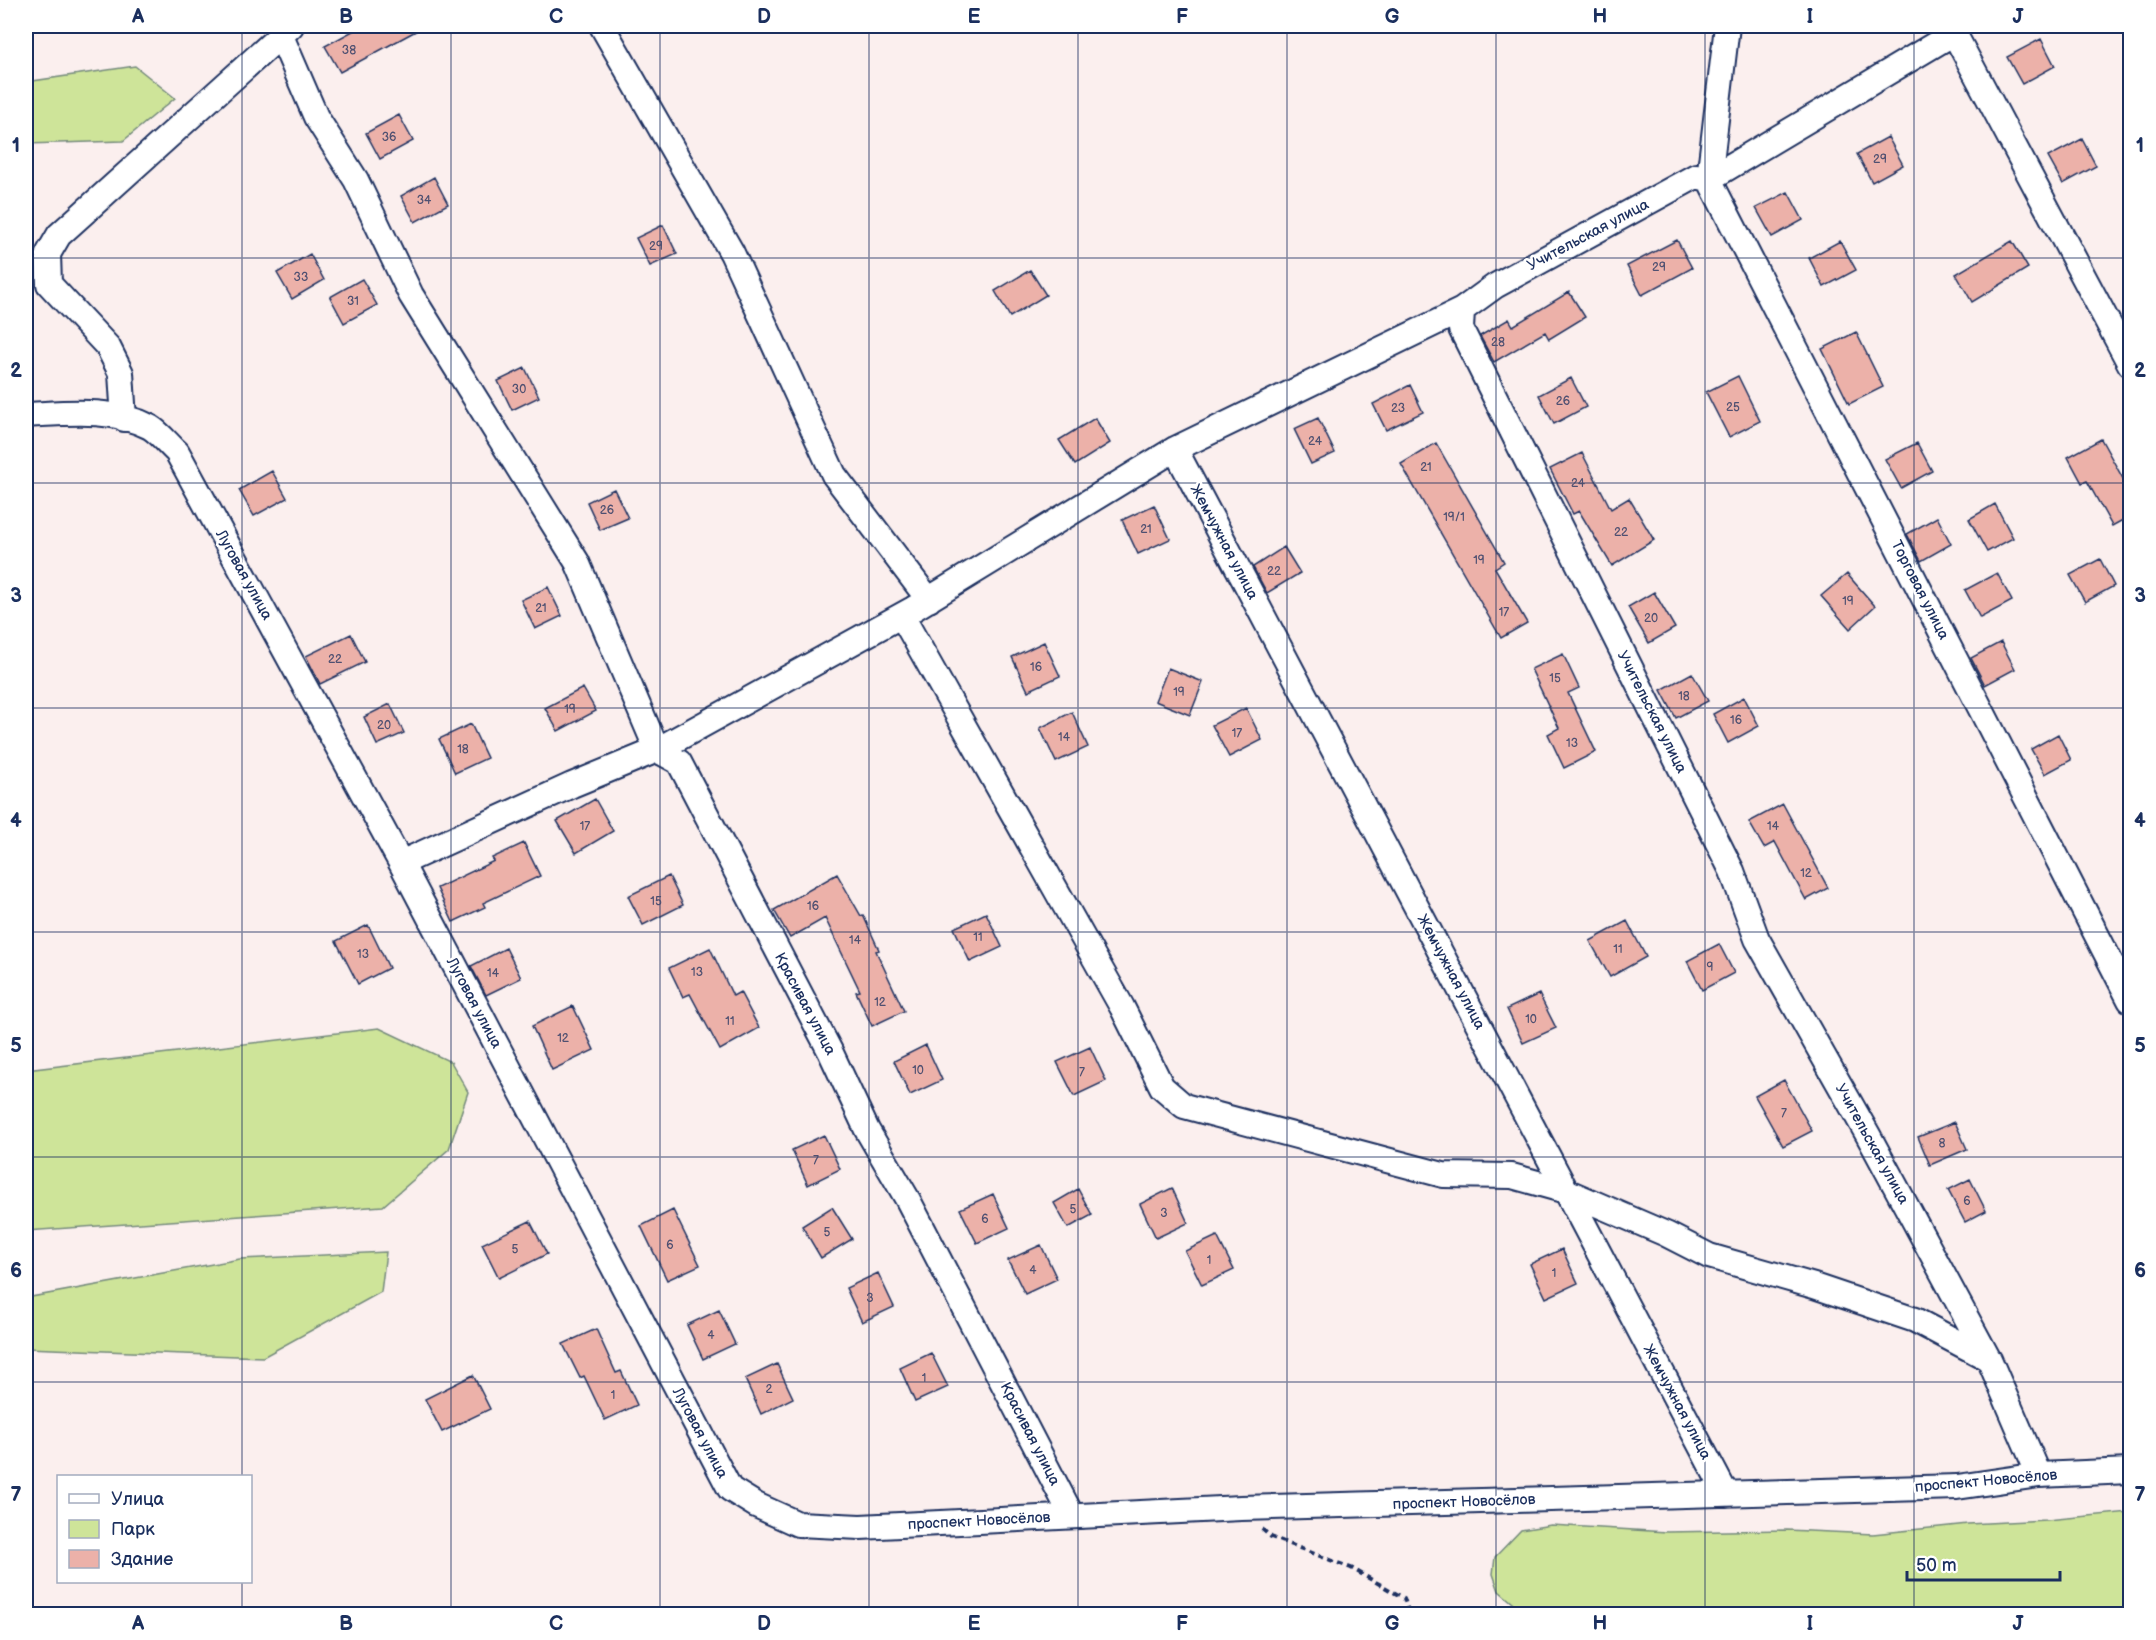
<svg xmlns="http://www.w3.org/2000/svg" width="2156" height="1640" viewBox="0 0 2156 1640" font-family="'Balsamiq Sans',sans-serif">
<rect width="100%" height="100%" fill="#fbefee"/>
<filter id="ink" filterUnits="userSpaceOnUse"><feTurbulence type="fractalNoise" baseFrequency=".0167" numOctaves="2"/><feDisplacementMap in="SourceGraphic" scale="12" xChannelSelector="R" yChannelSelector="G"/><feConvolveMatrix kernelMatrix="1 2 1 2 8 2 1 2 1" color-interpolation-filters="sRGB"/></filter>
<g filter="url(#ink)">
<path fill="#cee499" stroke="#748a7c" stroke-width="1.5" d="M135,66L175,98L123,141L26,144V82Z
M379,1028L451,1062L468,1092L449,1149L383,1206L26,1231V1070Z
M386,1252L381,1292L263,1357L26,1348V1298L240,1259Z
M2130,1512V1611L2106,1614H1558L1520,1609L1499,1591L1493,1574L1495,1557L1521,1530L1551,1525L1667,1532L1787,1530L1873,1534L1968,1524L2047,1520Z"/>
<path fill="#ecb1a9" stroke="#1b2f5e" stroke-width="1.5" d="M362,26H425L340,72L325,46Z
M2041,39L2055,66L2022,84L2007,57Z
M399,115L413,141L380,159L366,133Z
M1888,137L1903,165L1872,182L1857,154Z
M2082,139L2096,166L2063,184L2048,157Z
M434,177L448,204L415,222L401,196Z
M1788,192L1803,220L1772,237L1756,208Z
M663,225L677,254L650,266L636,238Z
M1677,240L1692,268L1642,295L1627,266Z
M1840,241L1856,270L1824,287L1809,258Z
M2012,241L2028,268L1972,302L1956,274Z
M310,254L324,280L292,299L277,273Z
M1030,270L1046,295L1010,317L995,291Z
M362,279L377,305L344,323L330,297Z
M1569,292L1585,317L1549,339L1545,332L1494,362L1480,336L1509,319L1513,326Z
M1856,332L1883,387L1849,404L1822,349Z
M525,368L539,397L512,410L498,381Z
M1738,376L1760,421L1729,437L1706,392Z
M1571,378L1586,407L1554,424L1539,395Z
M1410,385L1423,412L1386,430L1373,404Z
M1095,418L1110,443L1075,465L1059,440Z
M1318,418L1335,453L1311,464L1294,429Z
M2101,439L2126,484L2130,482V516L2112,526L2087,481L2082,483L2068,457Z
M1436,443L1504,562L1495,568L1527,623L1501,638L1401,464Z
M1917,443L1932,471L1901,488L1885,459Z
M1582,453L1611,509L1629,498L1654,540L1612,566L1579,511L1573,514L1550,469Z
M272,471L287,498L254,516L239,490Z
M614,489L628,518L600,530L587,502Z
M1995,504L2013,538L1987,552L1969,519Z
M1154,505L1170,539L1138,554L1122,520Z
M1937,517L1951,544L1921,561L1907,534Z
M1284,547L1300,573L1267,593L1253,567Z
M2100,559L2114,586L2085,602L2070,575Z
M1997,573L2012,601L1980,618L1965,590Z
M1847,574L1875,606L1850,629L1821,596Z
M548,587L562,616L535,629L521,600Z
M1654,592L1675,628L1649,643L1628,607Z
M351,634L365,662L320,684L306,656Z
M1044,642L1060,676L1028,691L1012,657Z
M2001,642L2015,669L1985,685L1971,658Z
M1563,654L1579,688L1568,693L1596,752L1564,768L1548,734L1559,728L1531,669Z
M1168,668L1203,682L1190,715L1155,701Z
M1692,673L1708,701L1676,718L1661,690Z
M583,688L596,711L558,731L545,708Z
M1744,697L1759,726L1728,743L1713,714Z
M390,704L404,733L377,745L364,717Z
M1246,708L1262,740L1229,757L1212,725Z
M1072,712L1088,747L1056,762L1040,728Z
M471,724L487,758L455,773L439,739Z
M2058,734L2071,760L2045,774L2031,749Z
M595,799L613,831L576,853L557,821Z
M1783,804L1828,888L1806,900L1775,842L1764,848L1749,822Z
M524,843L540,876L483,903L485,907L453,922L437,888L494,861L492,858Z
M837,874L861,916L863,915L879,950L876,951L904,1011L872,1026L856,992L860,991L825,918L790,938L774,910Z
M669,876L683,905L643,925L628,896Z
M986,913L1002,947L970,962L954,928Z
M1627,921L1646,957L1610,977L1590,941Z
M368,925L389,968L358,984L336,941Z
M1719,944L1734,973L1702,990L1687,961Z
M506,948L521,978L486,995L471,966Z
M710,948L733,996L740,992L759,1028L720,1050L690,994L683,997L669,968Z
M1539,994L1556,1028L1523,1043L1507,1009Z
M573,1006L594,1050L552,1070L532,1026Z
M926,1045L942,1080L910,1095L894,1061Z
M1090,1047L1106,1081L1074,1096L1057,1062Z
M1784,1080L1812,1131L1783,1146L1755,1096Z
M1955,1122L1967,1149L1930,1165L1918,1137Z
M824,1135L840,1169L808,1185L792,1150Z
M1970,1179L1986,1211L1965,1222L1948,1190Z
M1172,1188L1188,1223L1156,1238L1140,1204Z
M1078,1189L1092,1215L1068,1228L1054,1203Z
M993,1194L1009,1228L977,1243L960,1209Z
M832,1207L852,1239L821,1258L802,1226Z
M673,1210L700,1265L667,1280L641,1226Z
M530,1221L547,1254L499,1278L482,1244Z
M1217,1236L1234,1270L1202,1285L1185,1251Z
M1041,1245L1057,1279L1025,1294L1008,1260Z
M1562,1249L1578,1283L1546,1298L1530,1264Z
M878,1273L894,1307L862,1322L846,1288Z
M719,1310L735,1344L703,1359L687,1325Z
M596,1329L616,1373L621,1371L637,1405L605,1420L584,1376L580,1378L563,1344Z
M931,1353L948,1387L915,1402L900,1368Z
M777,1364L793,1398L761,1414L745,1379Z
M473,1375L490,1409L442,1432L425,1399Z"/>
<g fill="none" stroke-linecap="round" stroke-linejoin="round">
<defs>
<path id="minor" d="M602,26L732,253L834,475L929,600
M281,36L316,117L356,180L411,295L577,562L657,750L913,609L1175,449L1462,310
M1709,179L1696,176L1495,286L1462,310L1461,329L1732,871L1757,939L1868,1135L1988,1358
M1709,179L2130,1000
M1709,179L1954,33L2130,364
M1709,179L1727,26
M26,415C66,413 112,407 150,427C160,433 169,445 177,452L401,863L730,1489L756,1505L798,1524L860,1527L1241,1508L1957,1487L2039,1475L2130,1471
M124,419L121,373L108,347L49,284L48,254L59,235L291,26
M1175,449L1726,1494
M902,616L1122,1007L1162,1087L1184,1106L1443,1175L1512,1176L1566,1191L1666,1234L1709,1256L1814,1286L1915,1320L1989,1359L2039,1475
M401,863L572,785L657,750L679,762L830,1051L867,1130L908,1200L1072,1516"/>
</defs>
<use href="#minor" stroke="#1b2f5e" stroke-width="28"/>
<path stroke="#1b2f5e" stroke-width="4" stroke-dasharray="6 4.5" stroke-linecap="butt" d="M1262,1529L1271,1537L1351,1568L1404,1598L1409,1614"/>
<use href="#minor" stroke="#fff" stroke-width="24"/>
</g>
</g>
<path fill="none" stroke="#1b2f5e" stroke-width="1.5" stroke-opacity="0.55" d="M242,26V1476M451,26V1614M660,26V1614M869,26V1614M1078,26V1614M1287,26V1614M1496,26V1614M1705,26V1614M1914,26V1614M26,258H2130M26,483H2130M26,708H2130M26,932H2130M26,1157H2130M26,1382H2130M242,1582V1614"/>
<g text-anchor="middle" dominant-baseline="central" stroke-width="5" stroke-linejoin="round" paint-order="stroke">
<g font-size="12" fill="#4f5071">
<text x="349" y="50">38</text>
<text x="389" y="137">36</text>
<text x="1880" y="159">29</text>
<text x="424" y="200">34</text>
<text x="656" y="246">29</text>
<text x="1659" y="267">29</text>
<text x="301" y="277">33</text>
<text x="353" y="301">31</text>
<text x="1498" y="342">28</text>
<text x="519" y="389">30</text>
<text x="1563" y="401">26</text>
<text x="1733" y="407">25</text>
<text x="1398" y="408">23</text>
<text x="1315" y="441">24</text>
<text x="1426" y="467">21</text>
<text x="1578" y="483">24</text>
<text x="607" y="510">26</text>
<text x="1454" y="517">19/1</text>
<text x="1146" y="529">21</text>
<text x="1621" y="532">22</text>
<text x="1479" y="560">19</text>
<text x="1274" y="571">22</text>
<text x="1848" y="601">19</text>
<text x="541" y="608">21</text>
<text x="1504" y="612">17</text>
<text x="1651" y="618">20</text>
<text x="335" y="659">22</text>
<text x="1036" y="667">16</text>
<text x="1555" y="678">15</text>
<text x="1179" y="692">19</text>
<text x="1684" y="696">18</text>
<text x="570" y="709">19</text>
<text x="1736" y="720">16</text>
<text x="384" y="725">20</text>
<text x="1237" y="733">17</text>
<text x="1064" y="737">14</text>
<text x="1572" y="743">13</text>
<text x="463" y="749">18</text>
<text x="585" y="826">17</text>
<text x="1773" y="826">14</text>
<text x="1806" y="873">12</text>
<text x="656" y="901">15</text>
<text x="813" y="906">16</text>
<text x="978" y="937">11</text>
<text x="855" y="940">14</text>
<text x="1618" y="949">11</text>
<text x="363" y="954">13</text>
<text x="1710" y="967">9</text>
<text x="697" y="972">13</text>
<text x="493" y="973">14</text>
<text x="880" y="1002">12</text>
<text x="1531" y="1019">10</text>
<text x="730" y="1021">11</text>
<text x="563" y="1038">12</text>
<text x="918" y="1070">10</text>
<text x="1082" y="1072">7</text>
<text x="1784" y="1113">7</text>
<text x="1942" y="1143">8</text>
<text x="816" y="1160">7</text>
<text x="1967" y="1201">6</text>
<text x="1073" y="1209">5</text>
<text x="1164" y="1213">3</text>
<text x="985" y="1219">6</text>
<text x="827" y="1232">5</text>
<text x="670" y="1245">6</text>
<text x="515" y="1249">5</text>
<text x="1209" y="1260">1</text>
<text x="1033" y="1270">4</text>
<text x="1554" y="1273">1</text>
<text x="870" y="1298">3</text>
<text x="711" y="1335">4</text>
<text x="924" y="1378">1</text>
<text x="769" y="1389">2</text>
<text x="613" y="1395">1</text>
</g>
<g font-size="15" fill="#1b2f5e" stroke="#fff">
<text transform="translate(1588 235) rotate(-28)">Учительская улица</text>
<text transform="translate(1224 542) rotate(62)">Жемчужная улица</text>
<text transform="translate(244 575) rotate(61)">Луговая улица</text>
<text transform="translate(1920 590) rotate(63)">Торговая улица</text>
<text transform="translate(1652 712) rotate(63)">Учительская улица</text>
<text transform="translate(1451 972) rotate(62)">Жемчужная улица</text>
<text transform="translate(474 1003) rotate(62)">Луговая улица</text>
<text transform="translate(805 1004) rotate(62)">Красивая улица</text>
<text transform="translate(1872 1144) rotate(61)">Учительская улица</text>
<text transform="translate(1677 1402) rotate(62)">Жемчужная улица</text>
<text transform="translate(700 1433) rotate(62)">Луговая улица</text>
<text transform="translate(1030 1434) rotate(63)">Красивая улица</text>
<text transform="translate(1986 1481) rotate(-5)">проспект Новосёлов</text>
<text transform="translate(1464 1502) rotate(-2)">проспект Новосёлов</text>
<text transform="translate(979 1521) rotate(-3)">проспект Новосёлов</text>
</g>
</g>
<rect width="2156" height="1640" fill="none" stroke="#fff" stroke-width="66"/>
<rect x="57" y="1475" width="195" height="108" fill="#ffffff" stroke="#a4acbf" stroke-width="1.5"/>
<rect x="69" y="1494" width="30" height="9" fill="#ffffff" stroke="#a4acbf" stroke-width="1.5"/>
<text x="111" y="1505" font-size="18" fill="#1b2f5e">Улица</text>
<rect x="69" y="1520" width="30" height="18" fill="#cee499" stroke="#a4acbf" stroke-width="1.5"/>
<text x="111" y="1535" font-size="18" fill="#1b2f5e">Парк</text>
<rect x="69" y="1550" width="30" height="18" fill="#ecb1a9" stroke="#a4acbf" stroke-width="1.5"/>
<text x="111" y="1565" font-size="18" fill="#1b2f5e">Здание</text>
<path d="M1907 1571v9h153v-9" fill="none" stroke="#1b2f5e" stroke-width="3"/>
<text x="1916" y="1571" font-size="18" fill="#1b2f5e" stroke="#ffffff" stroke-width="4.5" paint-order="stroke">50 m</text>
<rect x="33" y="33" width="2090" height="1574" fill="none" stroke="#1b2f5e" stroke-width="2"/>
<g font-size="20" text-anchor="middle" font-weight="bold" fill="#1b2f5e">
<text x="138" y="23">A</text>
<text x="346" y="23">B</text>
<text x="556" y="23">C</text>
<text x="764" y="23">D</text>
<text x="974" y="23">E</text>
<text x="1182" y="23">F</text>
<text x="1392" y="23">G</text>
<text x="1600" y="23">H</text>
<text x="1810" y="23">I</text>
<text x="2018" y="23">J</text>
<text x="16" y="152">1</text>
<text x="2140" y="152">1</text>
<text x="16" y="377">2</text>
<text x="2140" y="377">2</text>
<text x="16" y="602">3</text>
<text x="2140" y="602">3</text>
<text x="16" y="827">4</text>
<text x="2140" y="827">4</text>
<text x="16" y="1052">5</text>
<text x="2140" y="1052">5</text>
<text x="16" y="1277">6</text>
<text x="2140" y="1277">6</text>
<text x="16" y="1501">7</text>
<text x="2140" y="1501">7</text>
<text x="138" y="1630">A</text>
<text x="346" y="1630">B</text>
<text x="556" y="1630">C</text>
<text x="764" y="1630">D</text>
<text x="974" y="1630">E</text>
<text x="1182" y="1630">F</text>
<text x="1392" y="1630">G</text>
<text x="1600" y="1630">H</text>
<text x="1810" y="1630">I</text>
<text x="2018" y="1630">J</text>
</g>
</svg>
